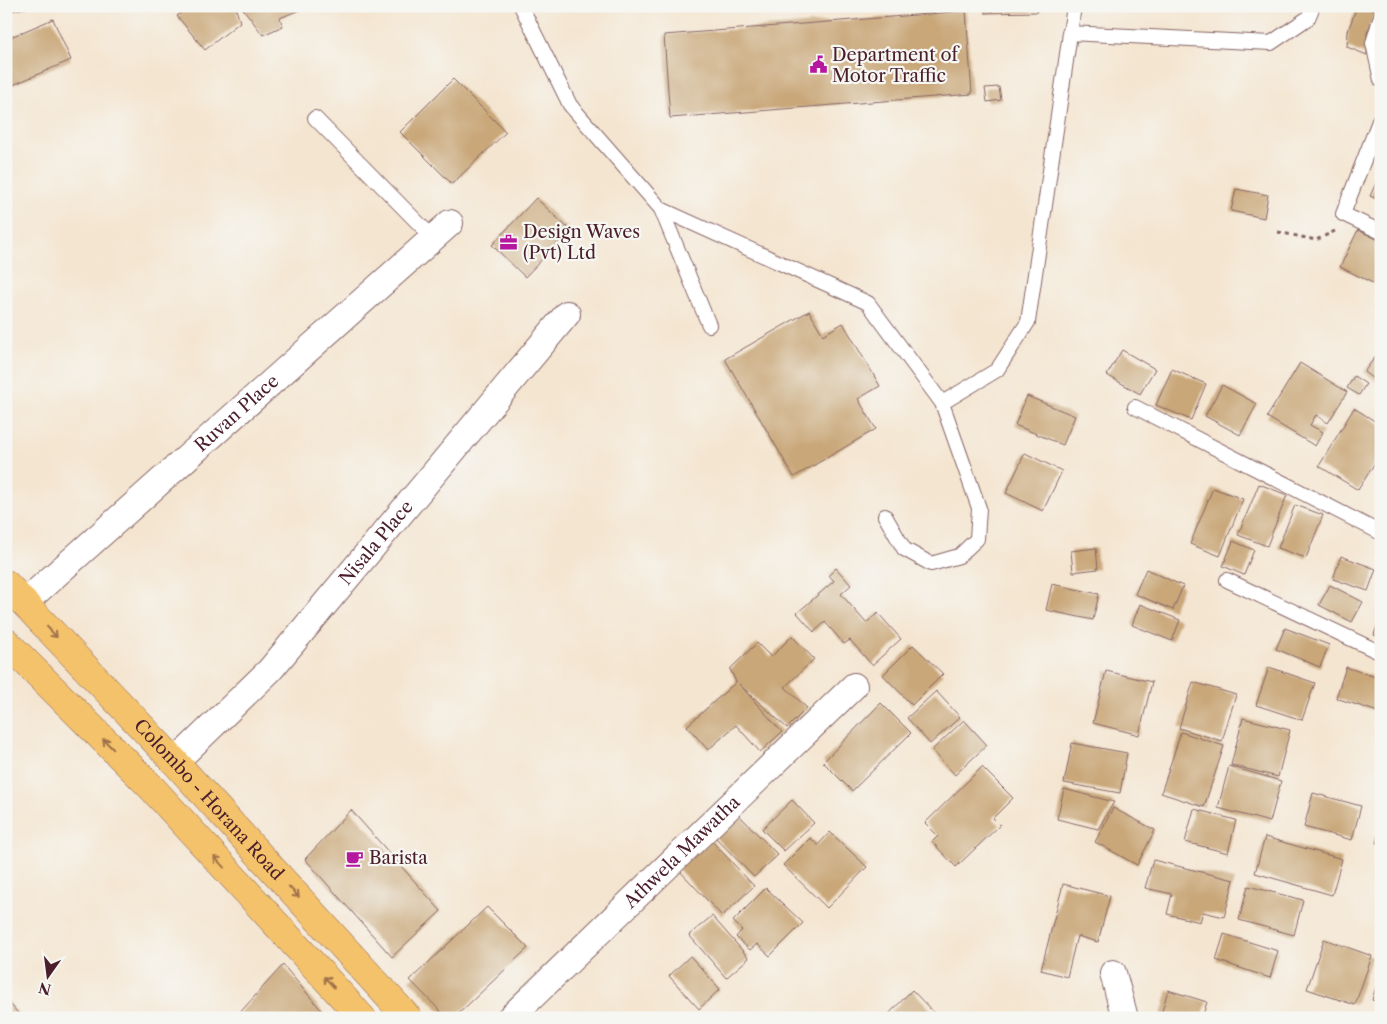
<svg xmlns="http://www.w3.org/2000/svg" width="1387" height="1024" viewBox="0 0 1387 1024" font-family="'Libre Caslon Text',serif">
<rect width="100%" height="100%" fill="#f6f6f2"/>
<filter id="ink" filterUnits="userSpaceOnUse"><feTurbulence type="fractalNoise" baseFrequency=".02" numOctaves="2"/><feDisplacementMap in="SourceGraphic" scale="10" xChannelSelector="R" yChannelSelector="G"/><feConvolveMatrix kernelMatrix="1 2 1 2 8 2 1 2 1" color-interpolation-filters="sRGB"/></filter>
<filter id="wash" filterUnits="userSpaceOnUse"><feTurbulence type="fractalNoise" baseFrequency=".0096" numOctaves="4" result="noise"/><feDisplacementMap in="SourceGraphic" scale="20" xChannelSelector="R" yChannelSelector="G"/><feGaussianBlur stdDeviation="1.12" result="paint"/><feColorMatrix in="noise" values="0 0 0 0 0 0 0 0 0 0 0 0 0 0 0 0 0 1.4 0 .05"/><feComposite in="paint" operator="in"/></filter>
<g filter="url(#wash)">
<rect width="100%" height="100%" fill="#f4e5d0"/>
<g id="blocks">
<path fill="#c9a779" d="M6,6H29V7L6,12Z
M189,6H235L240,22L205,50L177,16Z
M241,6H309L280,18L283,26L263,35Z
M714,6H730V7L715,9Z
M985,6H1037V12L985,13Z
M1357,6L1376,10L1367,33V55L1347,47L1348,31Z
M966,11L972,94L670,118L664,35Z
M53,19L71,60L6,88V39Z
M453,79L506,132L452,184L400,132Z
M999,87L1001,100L987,102L985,88Z
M1381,172V201L1370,196Z
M1236,189L1268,195L1264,218L1231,211Z
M536,198L570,230L525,277L492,245Z
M1358,230L1381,241V287L1340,267Z
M809,311L823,335L843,323L880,386L858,399L876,429L794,477L725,359Z
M1381,349V385L1364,372Z
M1122,350L1155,369L1140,394L1107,375Z
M1300,363L1347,392L1328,423L1316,415L1310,425L1323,432L1315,446L1267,417Z
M1172,369L1206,384L1191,420L1156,405Z
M1354,376L1366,384L1359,395L1347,388Z
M1222,385L1257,404L1240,435L1205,416Z
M1027,396L1075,416L1063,445L1015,425Z
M1354,408L1381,425V453L1358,490L1319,466Z
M1025,453L1062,471L1043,511L1006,493Z
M1259,484L1287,495L1267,546L1238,535Z
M1213,488L1243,499L1220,556L1190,544Z
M1295,505L1323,515L1306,558L1278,548Z
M1233,541L1254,550L1244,575L1223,566Z
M1096,548L1098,569L1073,572L1071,551Z
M1341,556L1376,569L1368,591L1333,579Z
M836,568L851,585L841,594L866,623L878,613L901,639L872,665L850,640L844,644L825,622L814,632L797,613L834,581L829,575Z
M1146,569L1183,586L1173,610L1135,594Z
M1052,584L1099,594L1093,620L1046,610Z
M1330,585L1363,602L1352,622L1319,605Z
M1140,604L1180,620L1172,641L1132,625Z
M1380,617H1381V637L1374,635Z
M1285,628L1329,645L1320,667L1276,649Z
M792,636L814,659L785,687L807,708L787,728L739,684L782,732L760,752L736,725L708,750L687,726L736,682L730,669L757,643L771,657Z
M913,645L943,674L912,705L883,675Z
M1269,667L1315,683L1302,720L1256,705Z
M1346,667L1381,679V713L1336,698Z
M1106,671L1152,682L1139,735L1093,723Z
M1193,682L1236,695L1222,741L1179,728Z
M936,691L960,717L930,744L907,718Z
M881,703L911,733L852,791L823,762Z
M1243,718L1290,730L1278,777L1231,765Z
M964,720L987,745L955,775L932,750Z
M1181,732L1224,746L1204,807L1161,793Z
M1072,743L1127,753L1120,793L1064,783Z
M1229,766L1281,781L1270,822L1218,808Z
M982,767L1013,798L993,818L1000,825L956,867L932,842L938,836L925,823Z
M1064,789L1114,802L1098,829L1057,819Z
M1313,793L1361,806L1352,840L1304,827Z
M792,800L814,823L784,851L762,829Z
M1113,808L1155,830L1137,865L1095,842Z
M1194,809L1236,820L1228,853L1185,842Z
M351,810L441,911L392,957L305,859Z
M737,813L778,855L754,877L714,836Z
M1381,823V844L1376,843Z
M830,832L867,867L827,908L783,865L810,838L818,845Z
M1265,837L1342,859L1332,895L1255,873Z
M710,839L754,886L722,916L678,869Z
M1153,860L1234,880L1224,917L1203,912L1200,922L1167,914L1172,894L1145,888Z
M1063,884L1110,896L1098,942L1077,936L1067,977L1041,970Z
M1248,886L1303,900L1294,935L1239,920Z
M766,888L803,923L770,956L757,944L750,950L736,937L742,930L733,921Z
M487,907L528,948L454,1018H447L410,980Z
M712,916L749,958L726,978L689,935Z
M1224,934L1278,951L1270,978L1216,960Z
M1324,939L1372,956L1355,1005L1307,989Z
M690,956L720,989L699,1009L669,976Z
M283,965L328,1018H235Z
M1381,971V1003L1372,1000Z
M912,990L939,1018H885Z
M1168,990L1207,1002L1202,1018H1160Z
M6,999L22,1018H6Z"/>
</g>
</g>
<g filter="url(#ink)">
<use href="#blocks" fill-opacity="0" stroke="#866465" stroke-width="1"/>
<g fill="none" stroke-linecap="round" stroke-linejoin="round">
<defs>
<path id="lane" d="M521,6L570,105L661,209L868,303L942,403L979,508L977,539L959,556L931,564L904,549L885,516
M1381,16L1373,43L1381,80
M1069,33L1271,43L1308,18L1313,6
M1381,116L1343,214L1381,232
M315,118L433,238
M661,209L709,325
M942,403L997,370L1028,322L1074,6
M1135,407L1381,533
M1227,580L1381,653"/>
<g id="street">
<path id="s1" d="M24,603L450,223"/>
<path id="s2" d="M175,762L270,670L567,314"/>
<path d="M1113,973L1125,1018"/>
<path id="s3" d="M510,1018L854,686"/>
</g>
<g id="primary">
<path id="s4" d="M6,584L175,762L408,1018"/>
<path d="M6,642L151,787L362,1018"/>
</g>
</defs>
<use href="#lane" stroke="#866465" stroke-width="16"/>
<use href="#street" stroke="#866465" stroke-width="28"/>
<use href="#primary" stroke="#866465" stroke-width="29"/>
<path stroke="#866465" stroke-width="3" stroke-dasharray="4 4" stroke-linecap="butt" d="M1278,232L1316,240L1335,231"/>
<use href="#lane" stroke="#fff" stroke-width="14"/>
<use href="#street" stroke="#fff" stroke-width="26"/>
<use href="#primary" stroke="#f4c26a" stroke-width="28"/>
</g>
<defs><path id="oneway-shaft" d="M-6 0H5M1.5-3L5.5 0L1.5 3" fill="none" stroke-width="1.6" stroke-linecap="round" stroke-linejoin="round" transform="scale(1.25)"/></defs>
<g stroke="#9f704a">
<use href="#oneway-shaft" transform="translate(52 632) rotate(47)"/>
<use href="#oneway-shaft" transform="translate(108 744) rotate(-135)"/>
<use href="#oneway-shaft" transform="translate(219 862) rotate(-132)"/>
<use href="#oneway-shaft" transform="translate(294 892) rotate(47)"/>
<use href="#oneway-shaft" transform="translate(329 982) rotate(-133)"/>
</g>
</g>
<defs>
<symbol id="civic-bare" viewBox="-9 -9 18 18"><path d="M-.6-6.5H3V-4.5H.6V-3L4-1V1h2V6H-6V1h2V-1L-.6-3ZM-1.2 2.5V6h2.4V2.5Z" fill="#b5179e" stroke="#f6f6f2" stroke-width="2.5" paint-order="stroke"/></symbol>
<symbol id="office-bare" viewBox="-9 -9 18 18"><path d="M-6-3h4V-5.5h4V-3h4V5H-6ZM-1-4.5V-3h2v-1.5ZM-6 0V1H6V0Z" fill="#b5179e" stroke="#f6f6f2" stroke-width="2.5" paint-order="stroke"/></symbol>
<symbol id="cafe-bare" viewBox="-9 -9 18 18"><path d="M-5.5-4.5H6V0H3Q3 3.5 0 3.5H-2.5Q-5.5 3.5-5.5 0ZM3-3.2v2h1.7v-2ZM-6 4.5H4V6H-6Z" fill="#b5179e" stroke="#f6f6f2" stroke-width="2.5" paint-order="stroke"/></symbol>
</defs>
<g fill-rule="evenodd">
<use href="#civic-bare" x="806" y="52" width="25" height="25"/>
<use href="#office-bare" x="496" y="230" width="25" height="25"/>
<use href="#cafe-bare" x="342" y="846" width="25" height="25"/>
</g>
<g text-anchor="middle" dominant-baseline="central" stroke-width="4.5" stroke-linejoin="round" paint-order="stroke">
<g font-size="18" fill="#4a1f2b" stroke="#f6f6f2" text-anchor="start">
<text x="832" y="55">Department of<tspan x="832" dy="21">Motor Traffic</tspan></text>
<text x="523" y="232">Design Waves<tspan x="523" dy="21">(Pvt) Ltd</tspan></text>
<text x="369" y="858">Barista</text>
</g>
<g font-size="18" fill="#4a1f2b" stroke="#f6f6f2">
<text stroke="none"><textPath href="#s1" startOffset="285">Ruvan Place</textPath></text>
<text stroke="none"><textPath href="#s2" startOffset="298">Nisala Place</textPath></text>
<text stroke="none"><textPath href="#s4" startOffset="296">Colombo - Horana Road</textPath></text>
<text stroke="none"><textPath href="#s3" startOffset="239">Athwela Mawatha</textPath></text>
</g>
</g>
<rect width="1387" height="1024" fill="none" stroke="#f6f6f2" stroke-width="25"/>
<g transform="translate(48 976) rotate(194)" stroke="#f6f6f2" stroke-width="4" paint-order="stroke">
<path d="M0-4L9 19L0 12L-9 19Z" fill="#4a1f2b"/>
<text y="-8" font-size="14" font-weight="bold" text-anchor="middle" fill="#4a1f2b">N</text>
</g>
</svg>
